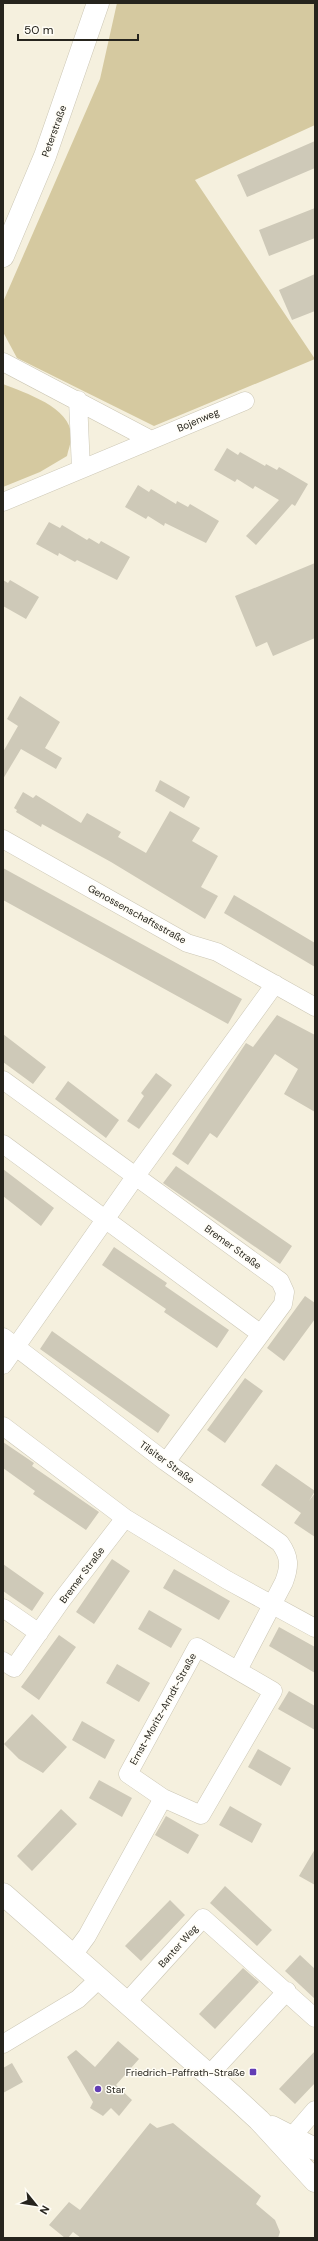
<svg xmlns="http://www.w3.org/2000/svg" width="318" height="2241" viewBox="0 0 318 2241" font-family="'DM Sans',sans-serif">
<rect width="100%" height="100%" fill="#f5f0de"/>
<path fill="#d5c9a0" d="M117,3H315V125L195,180L315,359L154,426L17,358L3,332V302L100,79Z
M3,384C25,393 74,408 71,438C71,444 68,450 67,456L40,472L3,487Z"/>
<path fill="#cec9b8" d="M315,141V168L247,197L237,175Z
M315,208V238L269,256L259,230Z
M315,274V311L292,320L279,290Z
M227,448L238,455L240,452L265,466L266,464L277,470L279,467L308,484L295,506L292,504L256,545L246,536L279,500L255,486L253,489L237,479L235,482L214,470Z
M138,485L149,492L151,489L176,504L177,501L188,507L190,504L219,521L206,543L165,523L164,526L148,516L146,519L125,507Z
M49,522L60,528L62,525L87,540L89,538L99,544L101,541L130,557L117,580L77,560L75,562L59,553L58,556L36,544Z
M315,563V638L273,656L267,642L256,647L235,596Z
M3,580L8,583L10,580L39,597L26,619L3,606Z
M20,696L60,722L45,748L62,758L56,769L21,749L3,779V752L18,726L7,719Z
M160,780L190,797L184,808L155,791Z
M23,792L33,798L36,795L81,823L87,813L121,832L118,837L146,853L170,811L200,828L192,841L218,856L201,887L218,896L205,919L111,862L42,824L41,827L16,812L17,810L14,808Z
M3,868L242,999L228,1024L3,900Z
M234,895L315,943V967L224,913Z
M277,1015L315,1035V1112L284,1094L298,1069L275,1054L217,1138L210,1133L188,1165L172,1154L246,1043L253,1047Z
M3,1034L46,1067L33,1084L3,1062Z
M156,1073L172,1085L139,1129L127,1121L144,1096L141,1093Z
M68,1081L119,1120L106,1138L55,1099Z
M176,1166L292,1246L280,1264L163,1183Z
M3,1169L54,1208L41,1226L3,1196Z
M114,1247L167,1283L165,1286L229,1330L217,1348L164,1312L166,1309L102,1265Z
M305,1296L315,1303V1319L284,1361L267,1348Z
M52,1331L170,1415L158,1433L40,1349Z
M245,1378L263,1391L225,1443L207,1430Z
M3,1442L34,1463L32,1466L99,1512L86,1530L33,1494L35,1491L3,1468Z
M276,1464L315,1491L309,1501L315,1493V1537L294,1523L301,1513L261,1485Z
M112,1559L130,1571L94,1624L76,1612Z
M3,1564L44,1593L32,1611L3,1591Z
M174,1569L230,1601L219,1620L163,1588Z
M149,1610L182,1629L171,1648L138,1629Z
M279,1627L315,1647V1673L269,1646Z
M59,1635L76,1647L39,1700L21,1687Z
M117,1664L150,1683L139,1702L106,1683Z
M289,1691L315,1706V1730L278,1709Z
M32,1714L67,1747L43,1773L19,1759L4,1744Z
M82,1721L115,1740L105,1759L72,1740Z
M258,1749L291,1768L281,1786L248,1767Z
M99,1780L132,1798L122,1817L89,1798Z
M230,1806L262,1824L252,1843L219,1825Z
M61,1809L77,1824L32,1871L17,1856Z
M166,1816L199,1835L188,1854L155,1835Z
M315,1849V1885L299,1876Z
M225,1886L272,1930L257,1946L210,1903Z
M170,1900L185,1915L141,1961L125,1946Z
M300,1955L315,1969V1999L285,1971Z
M243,1968L259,1982L215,2029L199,2014Z
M118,2041L139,2059L116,2085L132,2100L119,2116L111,2108L103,2116L90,2108L93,2102L67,2057L76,2050L95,2067Z
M315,2051V2083L295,2104L279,2089Z
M12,2063L23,2082L3,2093V2068Z
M150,2123L157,2128L173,2123L261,2196L256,2204L275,2220L280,2232L278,2238H81L73,2232L68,2238H65L49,2225L69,2202L80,2210Z"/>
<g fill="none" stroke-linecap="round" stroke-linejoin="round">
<defs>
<path id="minor" d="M3,362L151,440
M78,400L81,469
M3,502L245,401
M3,839L187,943L217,952L315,1007
M3,1080L280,1281L285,1292L283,1304L166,1462
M3,1144L261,1334
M3,1337L166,1462L280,1543C290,1557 290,1566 284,1582L238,1670
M3,1365L135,1177L275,984
M3,1426L125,1518L227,1580L315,1628
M3,1608L39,1633
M197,1647L273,1691L201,1815L163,1798L128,1774Z
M3,1661L14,1668L61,1601L125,1518
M73,1955L87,1936L163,1798
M126,2003L203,1918L315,2018
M3,2044L78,1999L99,1979
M209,2075L287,1991
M283,2147L315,2110"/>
<path id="secondary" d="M3,256L45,156L98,3
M3,1894L234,2097L259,2120L315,2181
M272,2127L315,2149"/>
</defs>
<use href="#minor" stroke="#ccc7b5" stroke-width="19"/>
<use href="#secondary" stroke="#ccc7b5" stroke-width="23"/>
<use href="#minor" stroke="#fff" stroke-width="18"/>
<use href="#secondary" stroke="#fff" stroke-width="22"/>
</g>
<g fill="#623db5" stroke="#fffdf6" stroke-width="1.5">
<rect x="249" y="2068" width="8" height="8" rx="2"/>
<circle cx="98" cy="2089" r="4"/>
</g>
<g text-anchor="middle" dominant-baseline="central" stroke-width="3" stroke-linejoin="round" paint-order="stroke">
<g font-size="10" fill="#26241d" stroke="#fffdf6">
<text transform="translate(54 131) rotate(-70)">Peterstraße</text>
<text transform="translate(198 420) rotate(-23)">Bojenweg</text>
<text transform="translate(137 914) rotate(29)">Genossenschaftsstraße</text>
<text transform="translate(233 1247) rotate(36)">Bremer Straße</text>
<text transform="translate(167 1462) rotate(36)">Tilsiter Straße</text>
<text transform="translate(82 1575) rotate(-53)">Bremer Straße</text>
<text transform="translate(163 1709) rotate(-61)">Ernst-Moritz-Arndt-Straße</text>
<text transform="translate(178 1946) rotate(-48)">Banter Weg</text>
</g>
<g font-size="10" fill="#26241d" stroke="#fffdf6" text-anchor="end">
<text x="245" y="2072">Friedrich-Paffrath-Straße</text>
<text x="106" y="2089" text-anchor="start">Star</text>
</g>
</g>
<rect width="318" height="2241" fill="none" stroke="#26241d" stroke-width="8"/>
<g transform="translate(36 2205) rotate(120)" stroke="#fffdf6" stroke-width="3" paint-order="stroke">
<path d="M0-3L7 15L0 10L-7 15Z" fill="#26241d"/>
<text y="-6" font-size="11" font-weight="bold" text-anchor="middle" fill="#26241d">N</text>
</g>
<path d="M18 34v6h120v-6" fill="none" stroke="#26241d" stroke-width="2"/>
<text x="24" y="34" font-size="12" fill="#26241d" stroke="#fffdf6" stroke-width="3" paint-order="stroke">50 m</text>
</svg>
